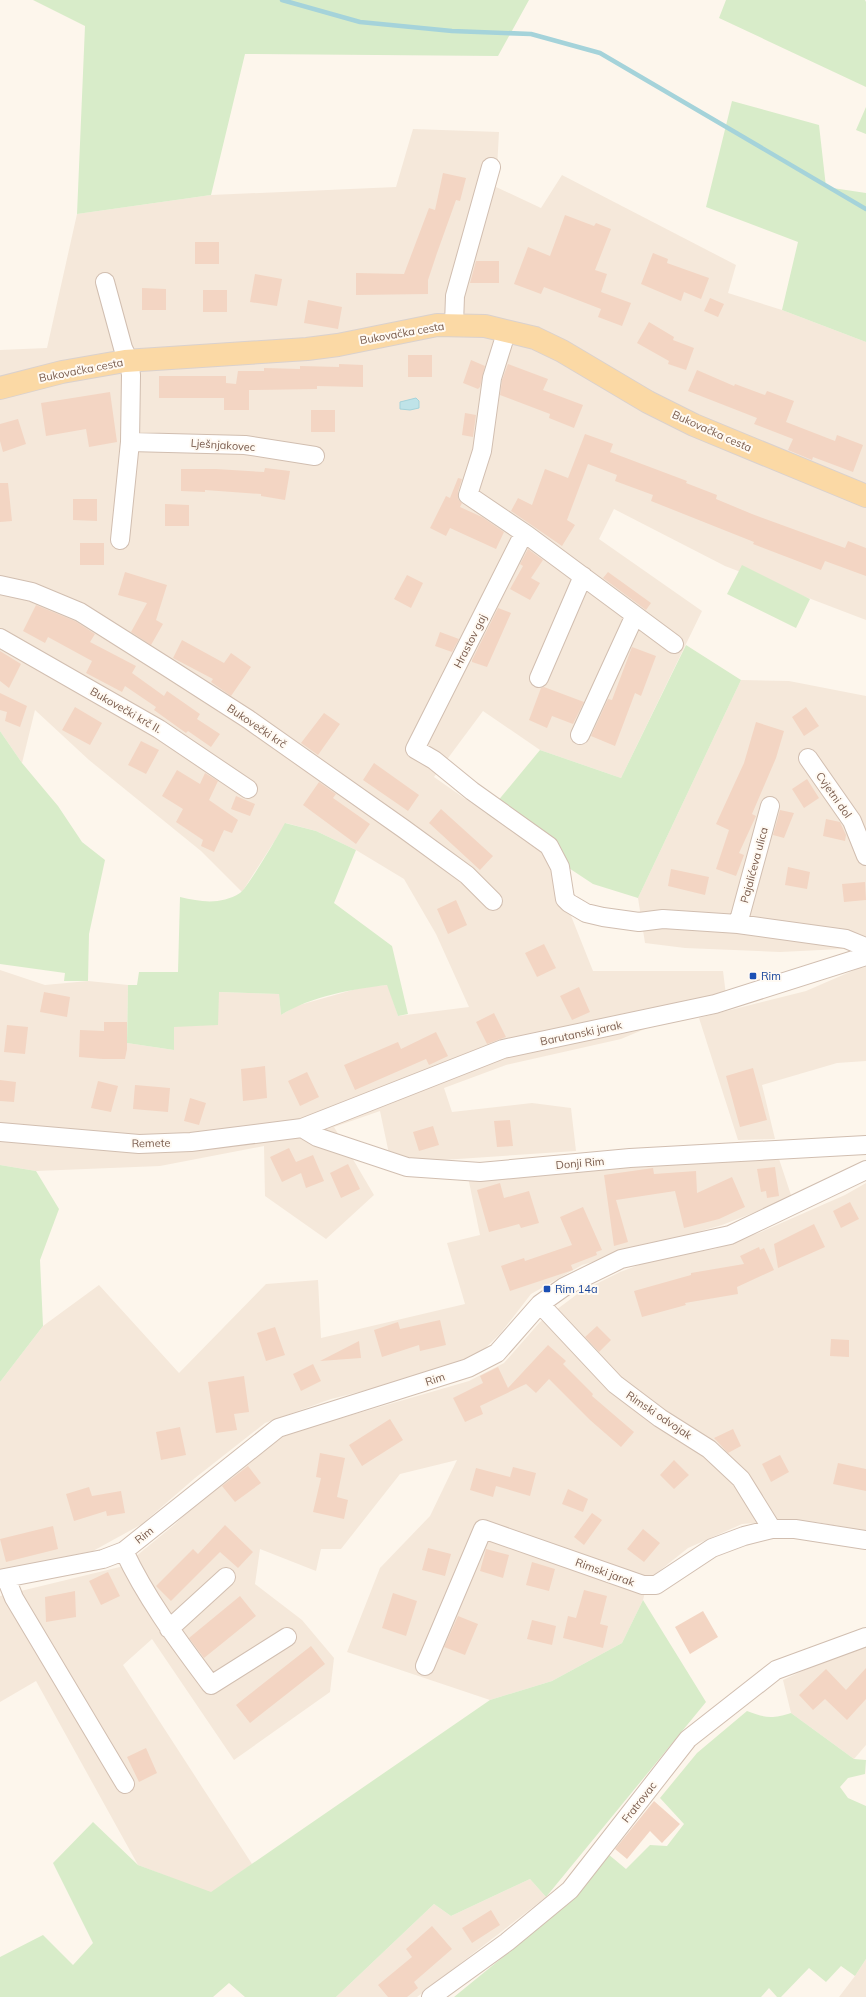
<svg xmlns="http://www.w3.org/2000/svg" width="866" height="1997" viewBox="0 0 866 1997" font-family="Mulish,sans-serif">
<rect width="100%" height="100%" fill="#fdf6ec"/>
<path fill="#f5e8da" d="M413,129L499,132L496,187L541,208L562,175L736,265L728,293L782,310L866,342V620L725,566L614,509L599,539L702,611L621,778L540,750L483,711L434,777L487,814L546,853L593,971H723L726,995L621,1039L506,1065L444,1088L452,1112L532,1103L571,1108L576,1151L428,1161L389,1154L380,1111L334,1127L374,1195L326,1239L265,1196L264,1146L160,1166L36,1171L0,1165V970L45,985L88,981L128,985L127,1043L174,1050V1027L218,992L279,994L281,1015L296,1006L363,987L388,985L398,1016L469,1007L436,934L404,879L356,850L316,831L286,823L242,892L201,851L89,760L35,710L22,763L0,731V350L47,348L77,214L211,195L396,187Z
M741,680L789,681L866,696V941L841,949L780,952L685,948L645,943L638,898Z
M866,967V1061L837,1063L762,1085L775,1139L738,1140L699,1018L806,991L859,968Z
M756,1159H779L792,1198L722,1225L582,1265L531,1294L500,1334L479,1354L415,1378L331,1399L265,1423L195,1478L142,1524L93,1551L0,1570V1382L43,1326L99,1285L179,1373L266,1284L318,1280L321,1338L465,1304L447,1243L480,1235L468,1177Z
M866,1183V1531L816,1522L779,1521L742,1524L688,1548L648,1580L643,1600L622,1643L552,1681L490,1700L347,1652L380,1568L430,1516L457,1460L400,1474L341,1549H321L316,1571L260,1549L255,1584L302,1620L334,1658L330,1692L234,1760L152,1639L123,1665L252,1864L211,1893L138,1865L36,1681L0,1702V1596L124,1566L174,1525L214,1487L276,1437L469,1381L504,1363L540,1322L580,1292L620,1272L658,1258L715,1249L761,1232L845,1195Z
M866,1645V1745L854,1759L791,1713L783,1680L834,1656Z
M530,1879L546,1897L417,1997H336L434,1904L451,1916Z
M866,1959V1997H839L855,1976Z"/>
<path fill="#d8ecc9" d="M33,0H529L498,56L245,54L211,195L77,214L85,26Z
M726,0H865L866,2V87L719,18Z
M732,101L819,125L826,187L866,193V342L782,310L798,242L706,207Z
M866,107V134L856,130Z
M742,565L810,599L796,628L727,594Z
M686,645L741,680L638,898L593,884L487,814L540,750L621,778Z
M0,731L22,763L58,806L82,842L105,860L89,934L88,981H64L65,973L0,964Z
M285,823L316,831L356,850L334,903L392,946L408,1014L398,1016L387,985C352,989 312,996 281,1015L279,994L219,992L218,1025L174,1027V1050L127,1043L128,985H137L139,972H178L180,897C201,902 221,905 240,893C247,889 279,834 285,823Z
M0,1165L36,1171L59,1209L40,1260L43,1326L0,1382Z
M643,1600L706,1702L546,1897L530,1879L451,1916L434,1904L336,1997H245L229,1983L213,1997H0V1957L43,1935L73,1965L93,1943L53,1863L93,1822L138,1865L211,1892L490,1700L552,1681L622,1643Z
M747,1711C765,1718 772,1719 791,1713L854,1759L866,1760L865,1774L848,1778L840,1787L848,1798L866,1806V1959L855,1976L841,1966L826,1982L809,1968L781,1997H777L769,1988L761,1997H454L569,1903L589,1880L608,1854L626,1869L650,1845L667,1846L684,1824L660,1798L697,1753Z"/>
<path fill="#bfe3e8" stroke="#a5d3da" d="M416,398L419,401V408L410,410L400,409V402Z"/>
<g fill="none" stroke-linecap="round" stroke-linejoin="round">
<path stroke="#a5d3da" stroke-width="4.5" d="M282,0L360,22L452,31L531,34L600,53L866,209"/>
</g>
<path fill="#f3d5c3" d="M443,173L466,178L460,201L456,200L437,253L428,280V294L356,295V273L404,274L429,208L435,210Z
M565,215L594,226L596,223L611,229L595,270L607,274L601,292L631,303L622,326L598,317L601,309L544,287L541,294L514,284L528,247L550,256Z
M195,242H219V264H195Z
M653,253L668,259L667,263L709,278L701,299L684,292L681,301L641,284Z
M476,261H499V283H470Z
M255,274L282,279L277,306L250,302Z
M142,288L166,289V310H142Z
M203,290H227V312H203Z
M710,298L724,304L718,317L704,311Z
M308,300L342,307L338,329L304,323Z
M649,322L674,337L673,340L694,348L686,370L668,364L669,361L637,343Z
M408,355H432V377H408Z
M471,360L485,366L480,387L478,389L463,383Z
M339,364L363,365V387L317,386V389L249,390V410H224V398H159V376H226V383L236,384L238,371H264V368L300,369V366L339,367Z
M508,364L548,379L543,390L583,405L574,428L549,418L550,414L500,395L502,380Z
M697,370L734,386L735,384L765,395L767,391L794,401L786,422L835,441L837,435L863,445L853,472L813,457L812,460L788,450L793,439L754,424L757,418L688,391Z
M110,392L117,442L89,447L86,429L46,436L41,403Z
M311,410H335V432H311Z
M465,413L476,415L473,437L462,435Z
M18,419L26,444L3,452L0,441V424Z
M585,434L613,444L610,452L687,481L686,483L717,495L716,499L752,514L845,548L848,541L866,548V576L825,561L821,570L753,544L754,542L651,501L653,495L615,481L617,475L588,464L567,520L575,525L562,546L511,511L518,498L532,505L545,469L568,478Z
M265,468L290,471L285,500L261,496V494L205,490V492L181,491V469H216L264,472Z
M458,478L462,479L458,492V499L462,503L460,507L482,517L504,532L496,549L450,528L446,536L430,528L446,496L450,498Z
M0,483H8L12,521L0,522Z
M73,499H97V521L73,520Z
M165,504L189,505V526H165Z
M80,543H104V565H80Z
M528,549L543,560L531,578L540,583L530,600L510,589L523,566L520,564Z
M125,572L167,585L156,620L163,624L151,645L131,632L147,603L118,595Z
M608,572L651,603L646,610L603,578Z
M407,575L423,583L411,608L394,599Z
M36,605L75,621L95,634L90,642L136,666L132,673L164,696L167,691L200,714L197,719L220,734L211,747L188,731L186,733L154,710L156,707L125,686L122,692L86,673L92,661L48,637L45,643L23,631Z
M498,608L511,613L487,667L472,662V660Z
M440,632L459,639L452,652L435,646Z
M182,640L224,663L231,653L251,667L231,696L211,682L213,679L173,658Z
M632,647L656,656L641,696L635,693L615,746L591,736L608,699L612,700Z
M0,651L21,664L9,688L0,681Z
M544,687L584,702L573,724L552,716L547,728L529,720L541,688Z
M0,693L27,706L20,727L5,721L7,712L0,710Z
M75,707L102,723L90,745L62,730Z
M806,707L819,726L804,736L792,717Z
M324,713L340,724L318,755L301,743Z
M756,722L784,731L776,758L752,814L756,816L739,853L744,855L736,876L716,869L729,830L716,824L744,763Z
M141,741L159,750L146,774L128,765Z
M374,763L419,795L408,811L363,780Z
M177,770L200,784L205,773L218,781L209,800L238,820L232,833L224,830L214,852L201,846L203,840L176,822L183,809L162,796Z
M807,779L819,798L804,808L792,789Z
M319,782L336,794L333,798L370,824L356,844L303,805Z
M236,796L255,804L250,816L231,809Z
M441,809L493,856L480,870L429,823Z
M780,810L794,813L784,838L773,835Z
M826,819L840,822L846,835L845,841L823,836Z
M788,867L810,872L807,889L785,885Z
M671,869L709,877L705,895L668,886Z
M865,882L866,900L844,902L842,884Z
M456,900L467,925L448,934L437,909Z
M544,944L556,968L537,977L525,953Z
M579,987L590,1012L572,1020L560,996Z
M44,992L70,997L67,1017L40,1012Z
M494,1013L506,1037L487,1044L476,1022Z
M104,1022H127V1049L125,1059H103L79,1057L80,1030L104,1031Z
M7,1025L28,1027L25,1054L4,1052Z
M436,1032L448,1056L429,1065L426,1059L355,1090L344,1065L398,1042L401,1049Z
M265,1066L267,1098L243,1101L241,1069Z
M753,1068L767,1120L740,1127L726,1076Z
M307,1072L319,1097L300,1106L288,1081Z
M0,1080L16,1082L14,1102L0,1101Z
M98,1081L118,1086L111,1112L91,1108Z
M135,1085L170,1088L168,1112L133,1109Z
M190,1098L206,1103L199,1125L184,1121Z
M510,1120L513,1146L497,1147L494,1121Z
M433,1126L439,1145L419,1151L413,1132Z
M289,1148L296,1162L313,1155L324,1181L306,1188L301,1173L282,1182L270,1157Z
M348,1164L360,1189L341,1198L330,1173Z
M775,1167L779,1196L767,1198L766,1191L761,1192L757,1169Z
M653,1168L654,1174L696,1171L697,1193L732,1177L745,1207L719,1219L684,1228L675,1191L616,1200L628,1242L614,1246L604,1175Z
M500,1183L504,1198L529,1191L539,1223L521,1228L519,1224L489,1232L477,1190Z
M850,1202L859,1219L841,1228L833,1211Z
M583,1207L602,1250L596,1252L597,1255L571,1265L573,1270L510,1291L501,1266L524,1258L525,1261L572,1245L560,1217Z
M814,1224L825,1247L778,1268L774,1244Z
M759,1247L760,1250L764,1248L774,1270L737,1287L738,1294L685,1303L686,1305L642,1317L634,1291L691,1275V1273L744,1264L740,1256Z
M440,1320L446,1345L420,1351L419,1345L382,1357L374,1330L398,1322L400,1329Z
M597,1326L611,1340L599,1352L585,1337Z
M275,1327L285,1355L266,1361L257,1333Z
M831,1339L849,1340V1357L830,1356Z
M359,1341L361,1358L320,1361Z
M548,1345L566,1361L563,1364L593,1394L592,1396L634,1432L621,1447L590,1420L549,1379L536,1393L526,1384L480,1406L483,1414L465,1422L453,1398L483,1383L480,1376L498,1367L508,1388Z
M313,1364L321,1381L301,1391L293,1374Z
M244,1376L249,1412L234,1414L237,1430L216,1433L208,1382Z
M390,1419L403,1440L362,1466L349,1445Z
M180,1427L186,1455L161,1460L156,1432Z
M733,1429L741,1446L728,1453L714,1438Z
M320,1453L345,1458L337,1497L348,1500L344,1519L313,1512L321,1478L316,1477Z
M780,1455L789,1472L771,1482L762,1464Z
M674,1460L689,1475L674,1489L660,1475Z
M838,1463L866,1469V1491L833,1484Z
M248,1466L261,1483L235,1502L222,1486Z
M513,1467L536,1473L530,1496L496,1486L493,1497L470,1490L476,1468L510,1477Z
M89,1487L92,1496L121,1491L125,1513L107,1516L106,1511L74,1521L66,1494Z
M568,1489L588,1499L583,1512L562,1504Z
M592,1513L602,1520L584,1545L574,1537Z
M225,1525L253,1552L238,1568L220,1552L171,1601L156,1586L193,1549L198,1554Z
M53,1526L58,1549L6,1562L0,1539Z
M643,1529L660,1543L644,1562L627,1549Z
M428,1548L451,1554L445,1576L422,1570Z
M486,1549L509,1555L503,1578L480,1571Z
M532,1562L555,1569L549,1591L526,1585Z
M108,1572L120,1596L101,1605L89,1581Z
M584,1590L607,1596L600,1624L608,1626L603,1648L563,1638L568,1616L576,1618Z
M75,1591L76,1617L46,1622L45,1597Z
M393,1593L417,1601L406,1636L382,1628Z
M240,1596L256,1616L204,1658L189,1638Z
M703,1611L718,1637L690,1654L675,1627Z
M458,1616L478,1624L465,1655L444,1647Z
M532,1620L556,1626L552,1645L527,1639Z
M311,1646L325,1664L250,1723L236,1705Z
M866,1668V1699L847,1720L825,1699L813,1710L799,1695L826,1669L846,1690Z
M146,1748L157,1773L139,1782L127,1757Z
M654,1801L680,1824L662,1843L650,1831L627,1859L615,1849Z
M491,1910L500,1925L472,1943L462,1928Z
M432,1926L452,1949L414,1982L418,1988L407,1997H388L378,1985L412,1957L406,1949Z"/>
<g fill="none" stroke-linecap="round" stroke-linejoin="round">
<defs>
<path id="minor" d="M105,282L123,348L129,361L131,375L130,442L120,540
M454,324L455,296L491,167
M507,330L492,378L482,451L468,495L527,535L674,644
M130,442L245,445L315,456
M524,533L415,749L434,760L472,791L549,846L560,867L565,899L569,903L586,913L603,917L639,922L663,919L738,924L846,939L863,946L866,950
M0,585L32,592L80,612L167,667L248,719L404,829L467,875L493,901
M0,638L159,729L248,789
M539,678L583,576
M580,735L635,615
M808,758L852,821L866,856
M738,924L770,806
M302,1128L317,1137L407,1167L480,1172L630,1158L866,1145
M0,1132L139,1144L191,1142L302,1128L503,1049L715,1004L866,956
M540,1304L615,1384L660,1418L709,1449L741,1479L772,1529
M124,1551C147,1600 179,1642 211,1685L287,1637
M6,1578L14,1598L125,1784
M0,1579L103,1559L124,1551L278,1428L468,1368L497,1353L540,1304L564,1287L621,1259L730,1235L866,1170
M169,1629L226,1577
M425,1666L483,1529L643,1585H656L712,1548L744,1536L772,1529H795L866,1540
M431,1997L507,1942L570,1890L688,1739L776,1670L866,1637"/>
<path id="major" d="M0,388L62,372L125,361L307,349L338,345L437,325L485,326L535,338L562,351L648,402L694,425L866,496"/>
</defs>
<use href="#minor" stroke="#d1beb0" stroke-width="20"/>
<use href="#major" stroke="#dad1cd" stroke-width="24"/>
<use href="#minor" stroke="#fff" stroke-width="18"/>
<use href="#major" stroke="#fbd9a5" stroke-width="22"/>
</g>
<g fill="#1a4fb4" stroke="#fffaf3" stroke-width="1.5">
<rect x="749" y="972" width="8" height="8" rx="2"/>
<rect x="543" y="1285" width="8" height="8" rx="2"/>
</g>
<g text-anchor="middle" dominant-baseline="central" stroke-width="4" stroke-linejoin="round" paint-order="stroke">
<g font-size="11" fill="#7a5c4d" stroke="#fffaf3">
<text transform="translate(402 333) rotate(-10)">Bukovačka cesta</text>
<text transform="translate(81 370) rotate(-11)">Bukovačka cesta</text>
<text transform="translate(712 431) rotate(24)">Bukovačka cesta</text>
<text transform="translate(223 445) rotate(4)">Lješnjakovec</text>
<text transform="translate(470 641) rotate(-63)">Hrastov gaj</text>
<text transform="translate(126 710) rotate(30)">Bukovečki krč II.</text>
<text transform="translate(257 726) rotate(34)">Bukovečki krč</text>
<text transform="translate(834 795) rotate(55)">Cvjetni dol</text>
<text transform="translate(754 865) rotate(-75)">Pajalićeva ulica</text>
<text transform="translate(581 1033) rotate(-12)">Barutanski jarak</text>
<text transform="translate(151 1143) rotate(-1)">Remete</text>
<text transform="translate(580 1163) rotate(-5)">Donji Rim</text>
<text transform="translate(435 1379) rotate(-18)">Rim</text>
<text transform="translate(659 1415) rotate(34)">Rimski odvojak</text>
<text transform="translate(144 1535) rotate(-39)">Rim</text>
<text transform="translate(605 1572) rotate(20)">Rimski jarak</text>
<text transform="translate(639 1802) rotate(-52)">Fratrovac</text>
</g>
<g font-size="11" fill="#164399" stroke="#fffaf3" text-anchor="start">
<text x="761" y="976">Rim</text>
<text x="555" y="1289">Rim 14a</text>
</g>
</g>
</svg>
